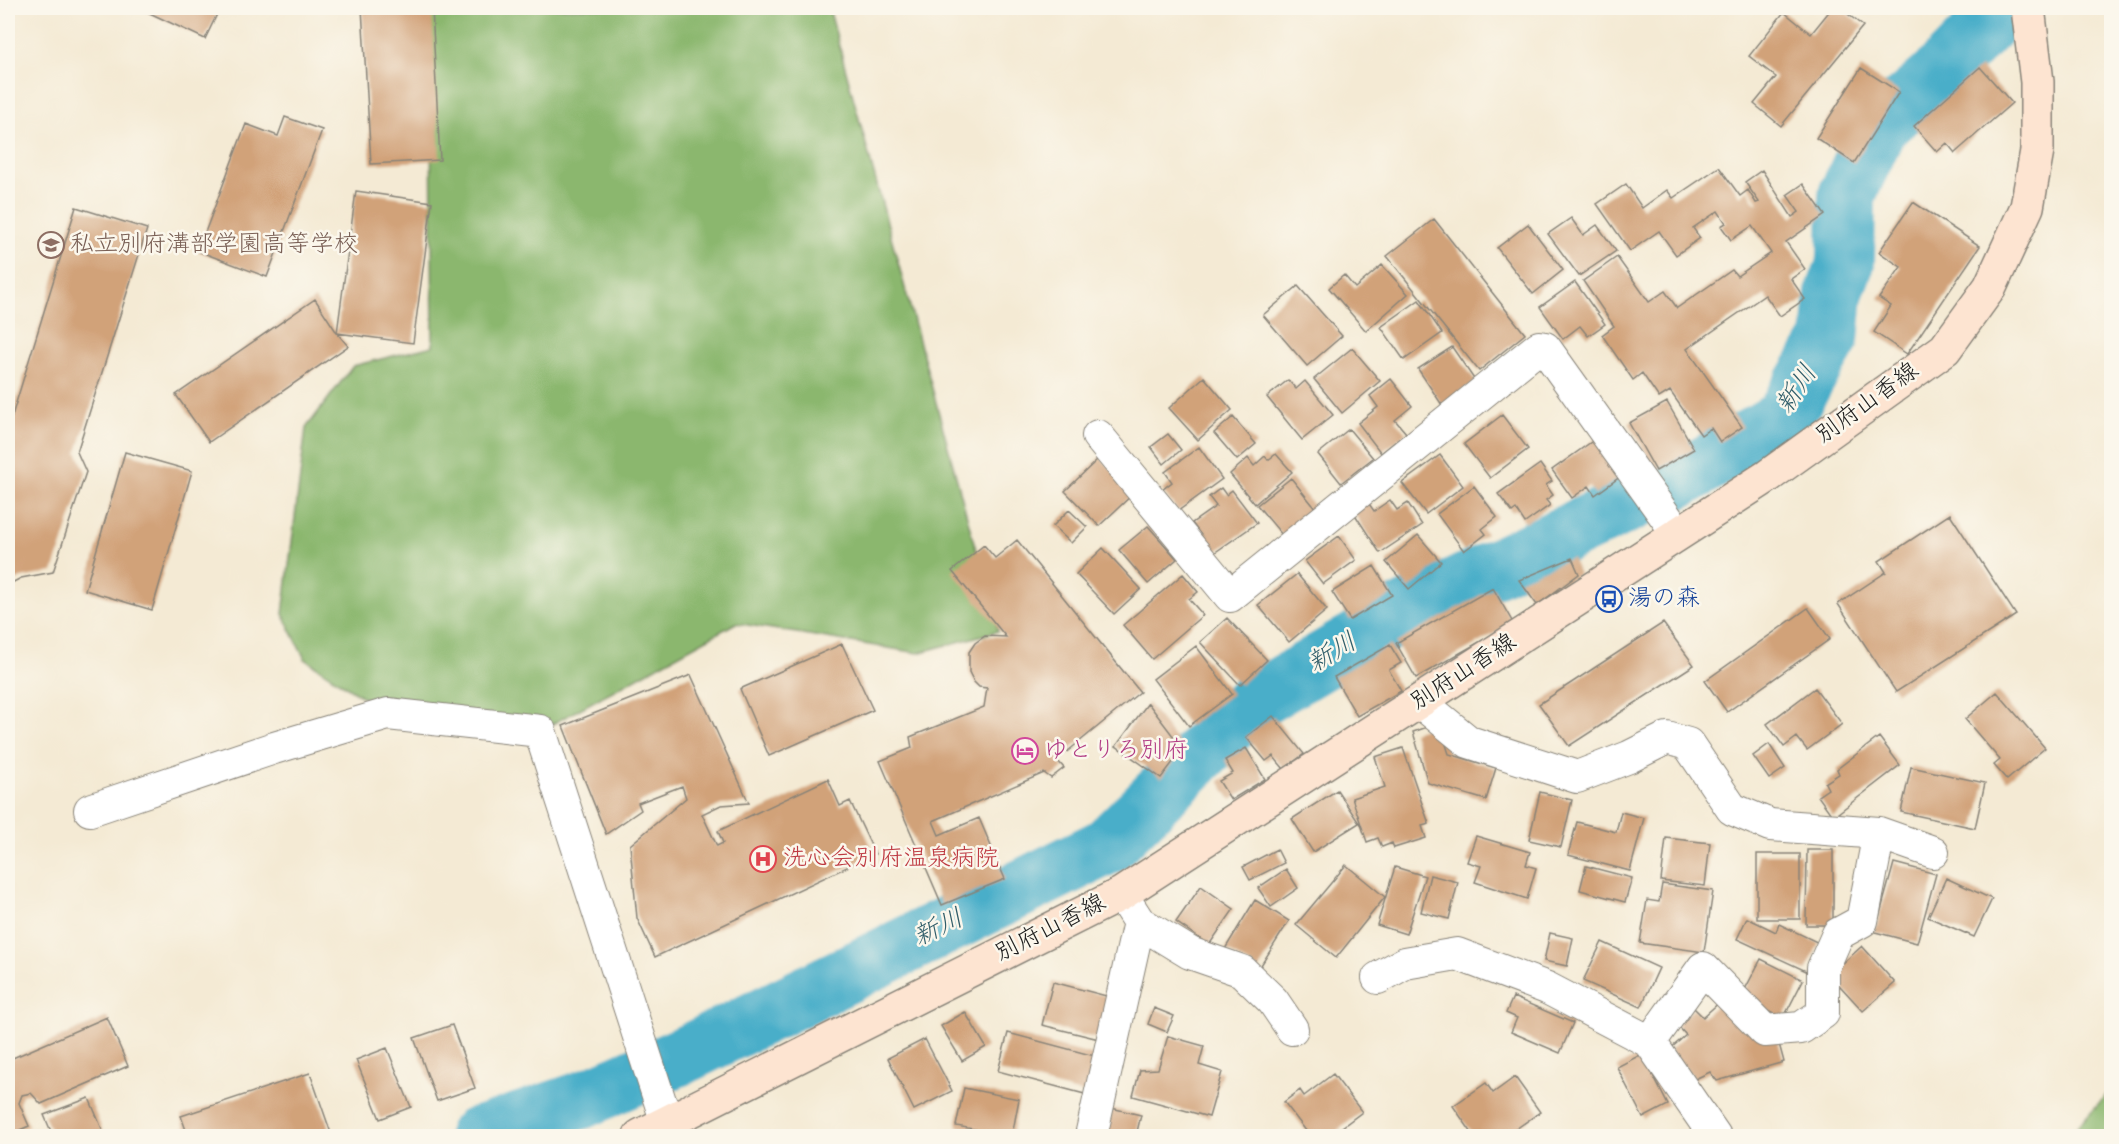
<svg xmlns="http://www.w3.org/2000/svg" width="2119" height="1144" viewBox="0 0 2119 1144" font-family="'Indie Flower','Klee One',sans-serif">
<rect width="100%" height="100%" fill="#fbf7ec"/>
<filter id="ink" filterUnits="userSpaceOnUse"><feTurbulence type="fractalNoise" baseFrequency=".0167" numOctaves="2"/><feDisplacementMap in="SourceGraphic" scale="12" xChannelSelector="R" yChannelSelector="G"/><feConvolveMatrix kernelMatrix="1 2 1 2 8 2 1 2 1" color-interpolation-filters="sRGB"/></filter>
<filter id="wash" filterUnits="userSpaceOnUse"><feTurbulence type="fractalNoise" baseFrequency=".008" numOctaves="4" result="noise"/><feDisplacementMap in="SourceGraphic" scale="24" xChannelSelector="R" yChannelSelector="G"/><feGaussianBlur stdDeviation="1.35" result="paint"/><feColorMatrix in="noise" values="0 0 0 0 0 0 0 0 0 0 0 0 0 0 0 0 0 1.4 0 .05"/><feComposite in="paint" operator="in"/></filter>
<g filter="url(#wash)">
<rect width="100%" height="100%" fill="#f4ead4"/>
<path fill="#8bb76e" stroke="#546a45" stroke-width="1.5" d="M430,8H829L998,631L918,653L736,623L540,731L388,714L305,659L283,614L306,428L353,366L433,346Z
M2111,1090V1136H2069Z"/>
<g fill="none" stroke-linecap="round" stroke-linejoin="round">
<path stroke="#4aaec9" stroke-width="58" d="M477,1136L582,1100L686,1054L1107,846L1253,702L1406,611L1688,475L1783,418L1830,339L1834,294L1846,262L1847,195L1879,126L1934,79L1987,25L2000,8"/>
</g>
<g id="blocks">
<path fill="#d1a279" d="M139,8H220L205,39Z
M362,8H432L440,160L371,164Z
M1832,8H1840L1863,26L1781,126L1754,104L1776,77L1749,56L1784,12L1811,34Z
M1980,67L2012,103L1955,153L1947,143L1937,152L1914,126Z
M1861,68L1899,92L1854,163L1816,138Z
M285,117L322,130L267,277L198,251L246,124L278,136Z
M1719,167L1740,196L1748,190L1756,203L1759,202L1745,182L1762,170L1792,217L1799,212L1787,195L1803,184L1825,215L1786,242L1805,269L1791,279L1805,299L1780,316L1765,295L1687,349L1742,427L1720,442L1711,428L1701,435L1670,391L1659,398L1642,373L1633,380L1602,335L1614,326L1583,281L1617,257L1649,302L1665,291L1677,308L1732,270L1737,276L1771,253L1752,226L1731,240L1721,226L1726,223L1718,211L1693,228L1700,238L1676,255L1659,231L1630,251L1597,204L1626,184L1642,208L1667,190L1673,198Z
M356,191L432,202L413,343L337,333L348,346L209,442L176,395L315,299L337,333Z
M1913,202L1980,246L1907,354L1874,332L1891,306L1879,298L1901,267L1879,252Z
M76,207L147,229L77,452L86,472L53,572L21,578L8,585V429Z
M1571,218L1583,235L1597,225L1616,251L1579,276L1548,234Z
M1434,219L1525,334L1479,371L1387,256Z
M1528,224L1563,270L1533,294L1497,248Z
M1382,265L1408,294L1366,331L1329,288L1344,275L1355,288Z
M1575,282L1605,324L1588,336L1580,326L1563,339L1540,307Z
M1298,286L1342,336L1307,366L1263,315Z
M1419,300L1442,333L1404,360L1381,327Z
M1452,347L1476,382L1442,405L1418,369Z
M1352,348L1380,381L1342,413L1314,379Z
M1204,377L1232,410L1198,440L1169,408Z
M1391,379L1412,406L1395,420L1406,433L1381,453L1358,423L1378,407L1370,396Z
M1288,380L1296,389L1305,381L1333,415L1302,440L1267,397Z
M1667,402L1694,449L1656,471L1629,423Z
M1502,415L1528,449L1490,478L1464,444Z
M1233,417L1256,444L1237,460L1214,433Z
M1349,429L1373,458L1341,483L1318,454Z
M1168,434L1181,450L1164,464L1151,447Z
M1601,435L1628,471L1595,495L1589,486L1572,498L1552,470Z
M1199,447L1222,479L1178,511L1162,490L1172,482L1165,472Z
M125,452L192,471L152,610L85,590Z
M1276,454L1292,472L1255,504L1230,474L1248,458L1254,466L1265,456L1268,460Z
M1440,455L1463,486L1426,514L1402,483Z
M1100,457L1134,493L1099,526L1065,491Z
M1540,464L1552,481L1546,485L1553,495L1546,500L1550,505L1525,523L1516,509L1512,512L1498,494Z
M1291,478L1316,509L1283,536L1257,505Z
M1474,486L1497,517L1482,529L1486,534L1464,551L1437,514Z
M1221,488L1226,495L1232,490L1257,523L1214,553L1192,523L1216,506L1209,497Z
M1390,500L1397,510L1408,503L1422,525L1380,553L1352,510L1367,501L1374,511Z
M1069,510L1087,527L1071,543L1053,526Z
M1950,514L2016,615L1896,692L1838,604L1886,572L1879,561Z
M1148,526L1177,559L1148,584L1119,550Z
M1418,535L1441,562L1409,589L1386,562Z
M1339,536L1356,560L1323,584L1305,561Z
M1017,540L1140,692L1057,760L1064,768L1051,778L1044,773L933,821L939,835L979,818L1005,879L942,905L880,761L912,748L910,737L984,707L987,688L979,687L974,682L969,672V652L975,643L985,636L1006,637L952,571L984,545L995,558Z
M1103,548L1141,589L1114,614L1076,574Z
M1572,558L1579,574L1537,605L1519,580Z
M1374,566L1392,595L1350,620L1332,592Z
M1183,574L1198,592L1189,599L1203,615L1152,659L1123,625Z
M1297,574L1327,610L1289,642L1258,605Z
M1493,588L1513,623L1416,678L1396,643Z
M8,593L14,605L8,608Z
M1808,608L1830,639L1727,712L1705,681Z
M1227,618L1267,660L1240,685L1200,642Z
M1663,623L1694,665L1569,746L1539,704Z
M842,644L873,710L769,756L740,689Z
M1390,645L1401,663L1389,670L1401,691L1357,716L1334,677Z
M1196,646L1232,694L1189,726L1153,679Z
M691,675L749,803L721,805L702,814L717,846L723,843L718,831L828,779L840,806L850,801L875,854L655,957L637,918L630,845L686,798L682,786L638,803L641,810L606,834L563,726Z
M1815,688L1842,724L1807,750L1797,737L1784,747L1767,724Z
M1997,692L2045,748L2007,780L1994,765L2000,760L1965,719Z
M1148,703L1183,749L1161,778L1116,746Z
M1273,716L1304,754L1284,769L1273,756L1266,761L1246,737Z
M1439,723L1449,754L1496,768L1486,800L1428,783L1413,732Z
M1879,737L1900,765L1833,817L1818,796L1828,789L1825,783L1839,774L1837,769Z
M1769,744L1785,768L1769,779L1753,756Z
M1246,748L1265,779L1231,800L1219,781L1233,773L1225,760Z
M1403,748L1429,824L1422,826L1426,838L1394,848L1392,843L1382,847L1378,838L1367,842L1352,798L1385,787L1375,757Z
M1911,767L1985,783L1975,828L1901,812Z
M1337,790L1359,823L1313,852L1292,819Z
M1540,792L1572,800L1561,847L1529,840Z
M1621,812L1644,818L1630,871L1568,855L1577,822L1616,832Z
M1476,836L1530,852L1526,865L1536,868L1527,899L1475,882L1481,866L1467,862Z
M1666,838L1710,843L1705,886L1661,881Z
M1277,849L1284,863L1250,880L1243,867Z
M1807,850H1833V925H1806Z
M1757,854H1800V919H1757Z
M1894,863L1936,874L1917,943L1875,932Z
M1346,865L1385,897L1336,958L1296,925Z
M1586,866L1632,878L1625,902L1580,890Z
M1395,867L1425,876L1406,934L1377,925Z
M1286,869L1298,888L1271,907L1258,888Z
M1430,875L1458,882L1449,919L1421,912Z
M1946,878L1992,899L1974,937L1928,917Z
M1662,884L1713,891L1704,952L1640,943L1647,900L1659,902Z
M1201,886L1234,909L1209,945L1176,922Z
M1255,900L1289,921L1258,970L1225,949Z
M1747,918L1776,932L1779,924L1819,943L1806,971L1737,939Z
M1550,933L1573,938L1567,966L1544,961Z
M1602,942L1659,968L1641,1007L1583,981Z
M1862,946L1895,983L1863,1011L1830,975Z
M1761,959L1803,980L1783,1019L1741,997Z
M1053,982L1114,998L1103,1040L1042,1025Z
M1513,997L1573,1023L1560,1053L1511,1032L1517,1018L1506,1013Z
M1721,1001L1778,1040L1784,1062L1717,1081L1710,1072L1695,1079L1669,1050L1686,1035L1676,1024L1694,1008L1703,1017Z
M1154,1008L1174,1016L1167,1032L1148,1024Z
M965,1012L986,1047L962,1061L941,1026Z
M107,1017L128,1066L41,1104L31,1093L22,1095L19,1103L29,1126L8,1135V1060Z
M452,1025L475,1088L437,1101L414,1038Z
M1008,1033L1106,1059L1096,1097L998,1071Z
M1168,1036L1204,1046L1199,1065L1222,1072L1209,1117L1133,1096L1140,1070L1158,1069Z
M925,1039L952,1091L914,1110L888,1058Z
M387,1048L411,1107L380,1119L356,1060Z
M1642,1054L1668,1105L1643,1118L1617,1067Z
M310,1073L332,1136H188L181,1116Z
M1333,1074L1362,1112L1330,1136H1310L1284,1102L1300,1090L1304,1096Z
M1515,1077L1540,1112L1506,1136H1474L1453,1106L1486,1083L1493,1093Z
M964,1088L1019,1099L1012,1136L956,1126Z
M89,1098L105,1136H53L44,1115Z
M1107,1107L1141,1115L1136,1136H1101Z"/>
</g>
</g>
<g filter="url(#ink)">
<use href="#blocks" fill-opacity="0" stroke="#888378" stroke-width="1.5"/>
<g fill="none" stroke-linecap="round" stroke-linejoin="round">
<defs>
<path id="street" d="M1098,436L1230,596L1539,347L1545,348L1678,534
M1420,702L1469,742L1577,777L1629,757L1667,738L1688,744L1732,809L1770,825L1879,833L1933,852
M90,810L274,748L388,714L540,731L667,1123
M1139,922L1190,953L1242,971L1273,1001L1292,1029
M1378,978L1405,963L1457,954L1547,988L1650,1042
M1091,1136L1139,922L1121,894
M1715,1136L1650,1042L1703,968L1765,1031L1801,1028L1823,1013V968L1838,934L1862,921L1879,833"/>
<path id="secondary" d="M640,1136L1121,894L1768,476L1945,349L1990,287L2027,207L2037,151V82L2028,8"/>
</defs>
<use href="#street" stroke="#888378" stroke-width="34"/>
<use href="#secondary" stroke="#888378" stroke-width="36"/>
<use href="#street" stroke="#fff" stroke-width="32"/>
<use href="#secondary" stroke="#fde4d1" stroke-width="33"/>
</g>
</g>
<defs>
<symbol id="school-ring" viewBox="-11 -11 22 22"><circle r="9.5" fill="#fbf7ec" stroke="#8d6e63" stroke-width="1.5"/><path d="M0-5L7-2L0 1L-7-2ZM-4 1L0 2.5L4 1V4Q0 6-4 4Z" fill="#8d6e63"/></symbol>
<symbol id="bus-ring" viewBox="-11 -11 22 22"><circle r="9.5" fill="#fbf7ec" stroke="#1a4fb4" stroke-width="1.5"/><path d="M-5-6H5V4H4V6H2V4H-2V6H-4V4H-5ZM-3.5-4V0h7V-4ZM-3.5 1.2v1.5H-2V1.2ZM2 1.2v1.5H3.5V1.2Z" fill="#1a4fb4"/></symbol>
<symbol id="hotel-ring" viewBox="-11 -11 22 22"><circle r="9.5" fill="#fbf7ec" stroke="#d1479c" stroke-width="1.5"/><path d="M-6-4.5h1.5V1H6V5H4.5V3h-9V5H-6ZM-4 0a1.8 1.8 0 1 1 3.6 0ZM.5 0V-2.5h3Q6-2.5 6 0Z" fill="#d1479c"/></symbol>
<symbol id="hospital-ring" viewBox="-11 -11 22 22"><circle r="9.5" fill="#fbf7ec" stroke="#e0444e" stroke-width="1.5"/><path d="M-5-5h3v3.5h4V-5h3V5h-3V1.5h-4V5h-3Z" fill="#e0444e"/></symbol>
</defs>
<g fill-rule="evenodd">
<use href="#school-ring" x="36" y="230" width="30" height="30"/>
<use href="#bus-ring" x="1594" y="584" width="30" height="30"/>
<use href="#hotel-ring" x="1010" y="736" width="30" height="30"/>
<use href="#hospital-ring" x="748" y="844" width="30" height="30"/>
</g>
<g text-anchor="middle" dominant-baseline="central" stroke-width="5" stroke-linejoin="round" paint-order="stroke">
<g font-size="24" fill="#785e54" stroke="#fbf7ec" text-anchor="start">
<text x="70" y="245">私立別府溝部学園高等学校</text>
</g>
<g font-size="24" fill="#1c1c1c" stroke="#fbf7ec">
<text transform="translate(1868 404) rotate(-36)">別府山香線</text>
<text transform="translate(1464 673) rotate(-33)">別府山香線</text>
<text transform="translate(1051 929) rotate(-27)">別府山香線</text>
</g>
<g font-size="24" fill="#164399" stroke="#fbf7ec" text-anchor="start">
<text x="1628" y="599">湯の森</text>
</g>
<g font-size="24" fill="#b23c85" stroke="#fbf7ec" text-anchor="start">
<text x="1044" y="751">ゆとりろ別府</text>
</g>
<g font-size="24" fill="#be3a42" stroke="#fbf7ec" text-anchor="start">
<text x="783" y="859">洗心会別府温泉病院</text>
</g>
<g font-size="26" font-style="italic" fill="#315e6a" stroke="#fbf7ec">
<text transform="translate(1798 390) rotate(-57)">新川</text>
<text transform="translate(1333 654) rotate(-31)">新川</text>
<text transform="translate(939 929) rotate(-26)">新川</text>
</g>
</g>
<rect width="2119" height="1144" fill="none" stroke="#fbf7ec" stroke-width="30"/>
</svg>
